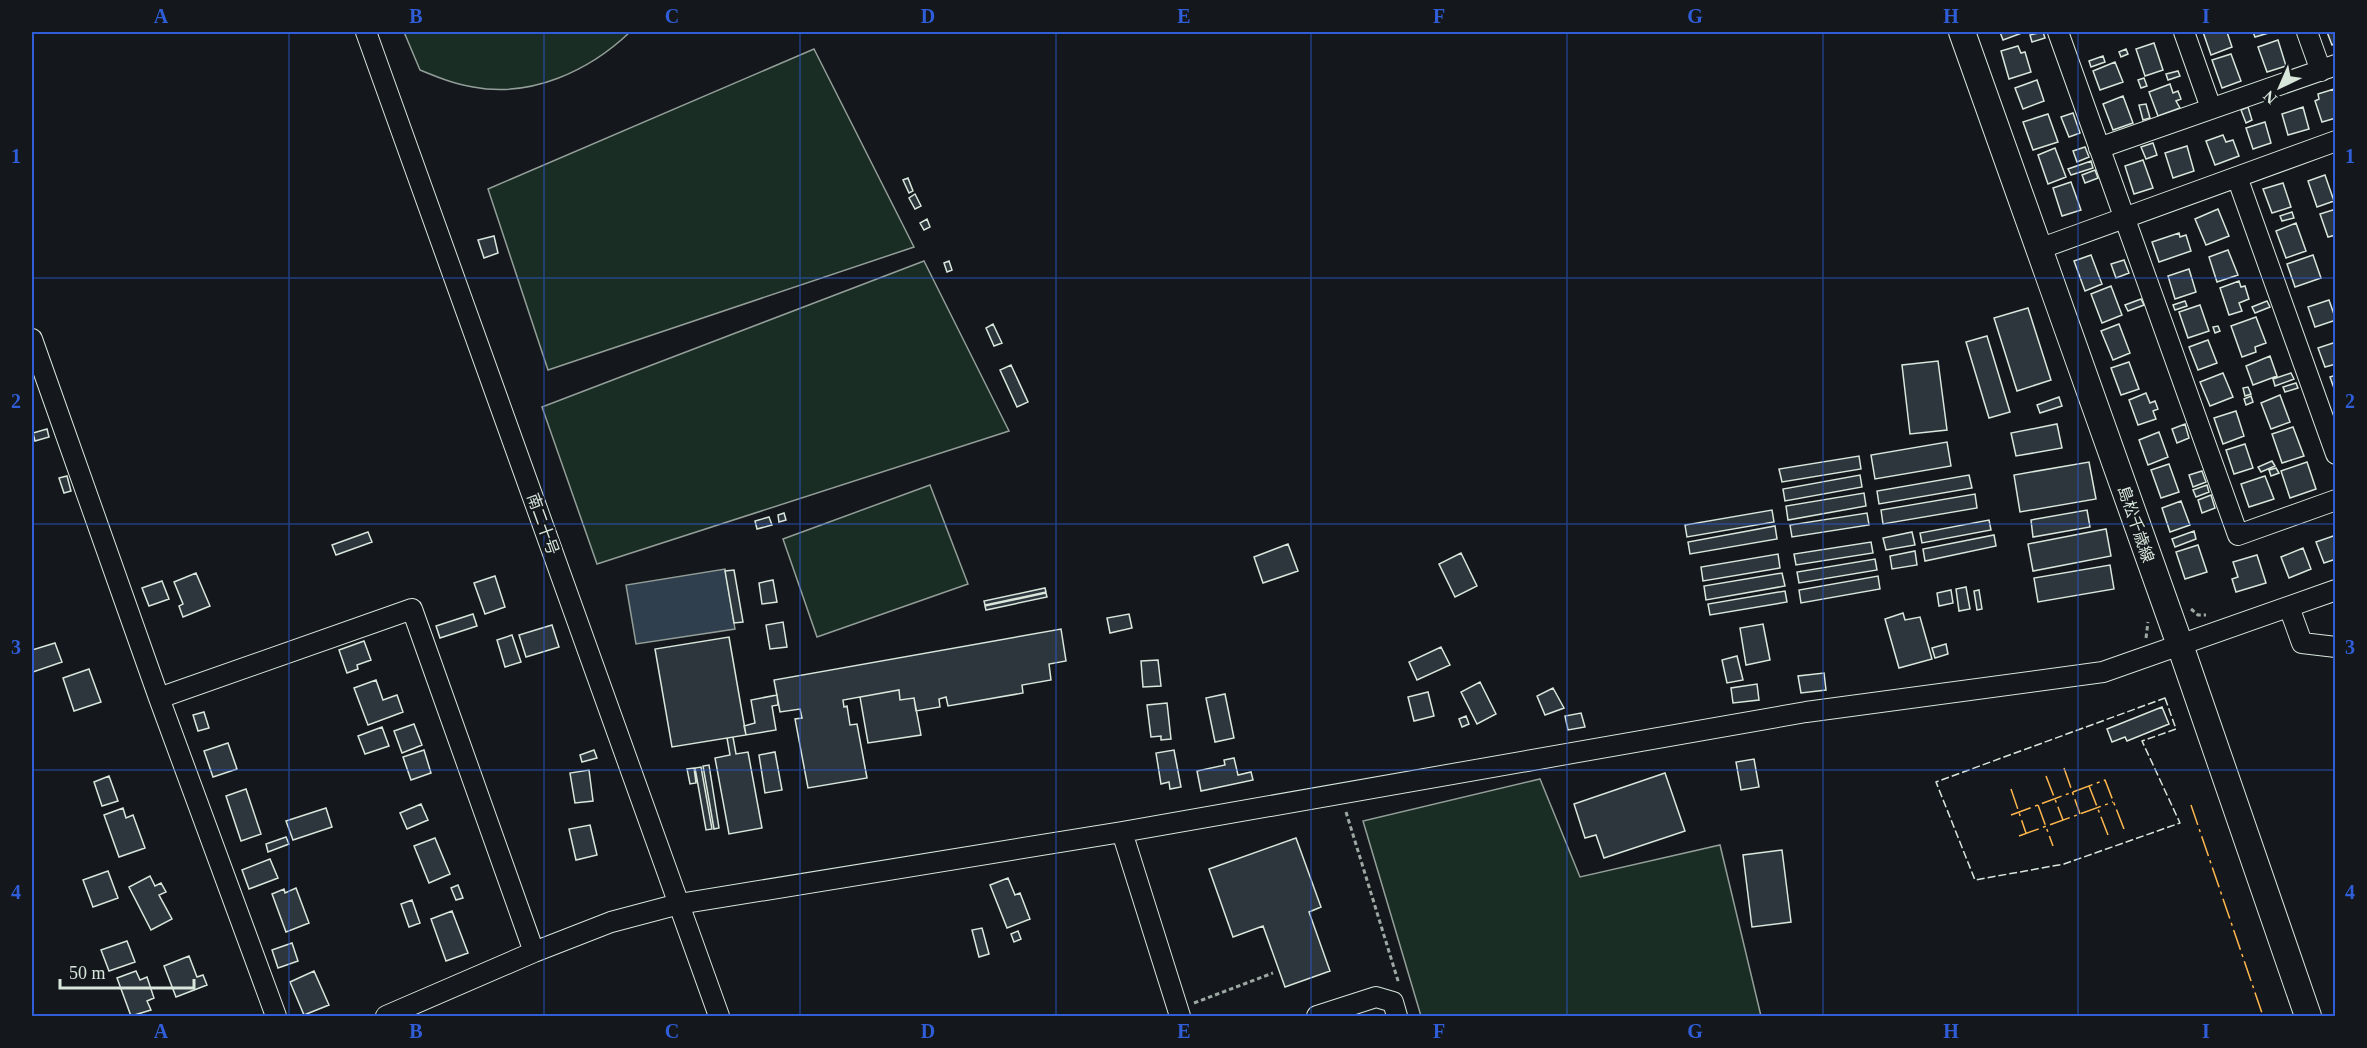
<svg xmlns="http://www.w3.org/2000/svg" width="2367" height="1048" font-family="'Times New Roman','Noto Sans JP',serif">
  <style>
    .green { fill: #1a2d24; stroke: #939e99; stroke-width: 1.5 }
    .water { fill: #2f3f4d; stroke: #939e99; stroke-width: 1.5 }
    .building { fill: #2c363c; stroke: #d8e6dc; stroke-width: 1.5 }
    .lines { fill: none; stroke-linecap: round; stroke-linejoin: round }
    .minor-casing { stroke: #d8e6dc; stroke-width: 22 }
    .major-casing { stroke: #d8e6dc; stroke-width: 28 }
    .path { stroke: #9da8a2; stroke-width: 3; stroke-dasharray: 4.5 3; stroke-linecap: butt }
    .minor { stroke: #14181c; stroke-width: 20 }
    .major { stroke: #14181c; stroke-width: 26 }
    .fence { stroke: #d8e6dc; stroke-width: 1.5; stroke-dasharray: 8 3; stroke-linecap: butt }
    .power { stroke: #ffb74d; stroke-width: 1.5; stroke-dasharray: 21 4.5 3 4.5; stroke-linecap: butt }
    .grid { fill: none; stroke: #305dd8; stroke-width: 1.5; stroke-opacity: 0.55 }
    .labels { text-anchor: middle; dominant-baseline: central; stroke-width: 4.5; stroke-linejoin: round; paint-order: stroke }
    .street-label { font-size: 16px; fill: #d8e6dc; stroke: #14181c }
    .neatline { fill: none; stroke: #305dd8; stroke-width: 2 }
    .grid-label { font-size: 20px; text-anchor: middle; font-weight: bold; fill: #305dd8 }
  </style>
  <rect width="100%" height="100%" fill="#14181c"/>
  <path class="green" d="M404 32H630C589 71 531 98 473 87 454 84 437 77 420 70Z
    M814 49 914 247 548 370 488 189Z
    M924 261 1009 431 597 564 542 407Z
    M930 485 968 584 817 637 783 539Z
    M1540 779 1580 877 1720 845 1761 1016H1421L1363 821Z"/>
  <path class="water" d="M725 569 735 629 636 644 626 585Z"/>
  <path class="building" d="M2000 32H2021L2022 33 2003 40Z
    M2043 32 2045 38 2032 42 2030 35Z
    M2203 32H2227L2232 47 2211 55Z
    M2253 32H2272L2255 37Z
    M2327 32H2336V43L2332 45Z
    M2278 40 2286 66 2267 72 2258 47Z
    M2154 43 2163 70 2145 76 2136 49Z
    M2018 46 2021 53 2025 52 2031 72 2009 79 2001 51Z
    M2126 49 2128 54 2121 57 2119 52Z
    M2231 54 2241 81 2222 88 2212 60Z
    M2103 56 2105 62 2091 67 2089 61Z
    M2115 62 2123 82 2100 90 2093 71Z
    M2178 71 2180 76 2168 80 2166 74Z
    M2144 78 2147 86 2141 88 2138 80Z
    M2037 80 2044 101 2023 109 2015 88Z
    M2170 84 2173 93 2178 91 2181 99 2176 101 2180 108 2158 116 2149 92Z
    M2334 89 2336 118 2322 122 2315 101 2319 99 2318 94Z
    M2123 96 2133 123 2113 130 2103 104Z
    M2146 104 2150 118 2143 120 2139 105Z
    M2248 107 2252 120 2246 123 2241 110Z
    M2303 107 2309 129 2288 135 2282 114Z
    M2073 113 2080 133 2069 137 2061 117Z
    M2048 114 2058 142 2033 150 2023 122Z
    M2265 122 2271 143 2253 149 2246 128Z
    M2223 135 2226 142 2233 140 2239 156 2215 165 2206 141Z
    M2153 143 2157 155 2146 159 2141 147Z
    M2187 146 2194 171 2173 178 2165 153Z
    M2085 147 2089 157 2077 162 2073 151Z
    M2055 148 2066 177 2048 184 2038 155Z
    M2143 160 2153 188 2134 194 2125 166Z
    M2091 161 2093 168 2071 175 2068 169Z
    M2095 170 2098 178 2085 183 2082 175Z
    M2325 175 2334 201 2317 207 2308 181Z
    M908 178 913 191 909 193 903 180Z
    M2071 182 2081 210 2062 216 2053 188Z
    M2283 183 2291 207 2272 213 2263 189Z
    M915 194 921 206 915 209 909 198Z
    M2218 209 2229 236 2206 245 2195 219Z
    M2336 209V235L2328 237 2320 214Z
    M2292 212 2294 218 2282 221 2280 216Z
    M927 219 930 227 924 230 920 223Z
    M2296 223 2306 251 2286 258 2276 231Z
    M2179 233 2180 237 2186 235 2191 251 2159 262 2152 242Z
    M494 236 498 253 484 258 478 240Z
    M2228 250 2238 275 2217 282 2209 257Z
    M2091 255 2102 284 2085 291 2074 261Z
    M2313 255 2321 278 2295 287 2287 264Z
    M2124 260 2129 273 2116 278 2111 264Z
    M949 261 952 270 947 272 944 263Z
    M2189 269 2196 292 2175 299 2168 276Z
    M2239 281 2241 287 2245 286 2249 299 2239 303 2242 311 2229 315 2220 288Z
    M2111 286 2122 315 2102 323 2091 294Z
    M2141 299 2144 305 2128 311 2125 305Z
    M2329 300 2336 320 2315 327 2308 307Z
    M2185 301 2187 306 2175 310 2173 305Z
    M2267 301 2270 307 2255 313 2252 307Z
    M2200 305 2209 331 2188 338 2179 312Z
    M2028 308 2051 380 2017 391 1994 318Z
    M2256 317 2266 343 2255 347 2256 352 2242 357 2231 326Z
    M993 324 1002 343 994 346 986 328Z
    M2119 324 2130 353 2113 360 2101 331Z
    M2218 326 2220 331 2215 333 2213 327Z
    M1987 336 2010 412 1989 418 1966 342Z
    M2208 340 2217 363 2198 370 2189 347Z
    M2336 342V364L2325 367 2318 348Z
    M2270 356 2277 376 2253 385 2246 366Z
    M1938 361 1947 430 1910 434 1902 365Z
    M2129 362 2139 389 2121 395 2111 368Z
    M1011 365 1028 402 1017 407 1000 370Z
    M2223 373 2233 397 2210 406 2200 382Z
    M2291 373 2294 379 2275 386 2273 379Z
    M2336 375V394L2330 377Z
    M2296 383 2298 388 2285 392 2283 387Z
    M2248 387 2251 394 2245 396 2243 388Z
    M2146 393 2150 403 2155 401 2158 409 2153 411 2156 419 2138 425 2129 400Z
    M2280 395 2290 422 2271 429 2261 403Z
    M2251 396 2253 402 2246 405 2244 399Z
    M2059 397 2062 406 2040 413 2037 405Z
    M2236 411 2244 436 2223 444 2214 418Z
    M2057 424 2062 448 2016 456 2011 433Z
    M2185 424 2189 438 2177 443 2172 429Z
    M2293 427 2304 456 2282 463 2272 434Z
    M47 429 49 437 35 441 33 433Z
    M2159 432 2168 457 2148 465 2139 440Z
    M1947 442 1951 466 1875 479 1871 455Z
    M2245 444 2253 468 2234 474 2226 450Z
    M1859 456 1861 469 1782 482 1779 469Z
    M2272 461 2275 466 2261 472 2258 467Z
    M2089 462 2096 499 2020 512 2014 475Z
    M2307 462 2316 489 2290 498 2281 471Z
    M2169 464 2179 492 2161 498 2151 470Z
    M2276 468 2279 473 2271 476 2269 470Z
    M2202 471 2206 482 2193 487 2189 475Z
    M1860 475 1862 487 1785 501 1783 489Z
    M1969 475 1972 488 1879 504 1877 491Z
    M67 476 71 491 64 493 59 478Z
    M2265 476 2274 499 2249 507 2241 484Z
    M2207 485 2209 492 2196 497 2193 490Z
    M1864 493 1866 506 1788 520 1786 506Z
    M1975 494 1977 508 1883 524 1881 510Z
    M2211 495 2215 508 2202 513 2198 500Z
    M2181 501 2190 525 2170 532 2162 508Z
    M1772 510 1774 522 1687 537 1685 525Z
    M2087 510 2090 527 2033 537 2031 520Z
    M784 513 786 520 779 522 778 515Z
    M1867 513 1869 525 1792 537 1790 525Z
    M769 517 772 525 757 529 755 521Z
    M1989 520 1991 530 1922 543 1920 533Z
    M1775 526 1777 539 1690 554 1688 542Z
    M2106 529 2111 556 2033 571 2028 544Z
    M2194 531 2196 539 2175 547 2172 539Z
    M368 532 372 542 336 555 332 545Z
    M1912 532 1915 545 1886 550 1883 538Z
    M1994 535 1996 546 1925 561 1923 549Z
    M2336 535V559L2324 563 2316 542Z
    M1871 542 1873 553 1796 565 1794 554Z
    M1288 544 1298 571 1263 583 1254 557Z
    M2198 545 2207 572 2185 579 2176 552Z
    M2303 548 2311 569 2289 578 2281 557Z
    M1915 551 1917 565 1892 569 1890 556Z
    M1461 553 1477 586 1455 597 1439 564Z
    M1778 554 1780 568 1703 581 1701 567Z
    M2257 555 2266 583 2236 592 2232 579 2238 577 2233 562Z
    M1875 559 1877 570 1799 583 1797 572Z
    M2110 565 2114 589 2038 602 2034 578Z
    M734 570 743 622 734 623 725 571Z
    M196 573 210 606 183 617 179 606 183 604 174 582Z
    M1782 573 1785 586 1706 600 1704 586Z
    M495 576 505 607 485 614 474 583Z
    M1878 576 1880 589 1801 603 1799 590Z
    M773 580 777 602 762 604 759 583Z
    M162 581 169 599 149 606 142 588Z
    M1966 587 1970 609 1959 611 1956 589Z
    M1045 588 1046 592 985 605 984 601Z
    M1951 590 1953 603 1939 606 1937 593Z
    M1979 590 1982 609 1977 610 1974 591Z
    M1785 591 1787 602 1710 615 1708 604Z
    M1046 593 1047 597 986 610 985 606Z
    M1903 613 1905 620 1920 617 1932 659 1899 668 1885 619Z
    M473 614 477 626 440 638 436 626Z
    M1129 614 1132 628 1110 633 1107 618Z
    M783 622 787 647 770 649 766 625Z
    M1763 624 1770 660 1746 665 1740 628Z
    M552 625 559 647 526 657 519 635Z
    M1061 629 1066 661 1049 664 1051 680 1022 685 1023 693 948 706 946 697 939 699 940 707 916 711 914 698 900 700 899 690 843 700 844 707 847 706 850 725 857 724 867 778 808 788 795 719 802 718 800 709 780 712 774 680Z
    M512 635 521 662 505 667 497 640Z
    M729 637 746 735 672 747 655 649Z
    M364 641 371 660 357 665 358 669 347 673 339 650Z
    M55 643 62 662 33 672 32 650Z
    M1946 644 1948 654 1935 658 1932 648Z
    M1441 647 1450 665 1417 680 1409 662Z
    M1737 656 1743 680 1727 683 1722 660Z
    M1158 660 1161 686 1143 687 1141 661Z
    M89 669 101 702 74 711 63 678Z
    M1824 673 1826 690 1801 693 1798 676Z
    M376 680 383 700 397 695 403 712 368 725 354 688Z
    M1480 682 1496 714 1477 724 1461 692Z
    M1757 684 1759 700 1733 703 1731 688Z
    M1553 688 1564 708 1545 715 1537 696Z
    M899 690 900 700 914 698 921 735 868 743 860 697Z
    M1428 692 1434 716 1414 721 1408 697Z
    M1225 694 1234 738 1215 742 1206 698Z
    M777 695 778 705 772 706 776 730 746 735 744 726 755 723 751 700Z
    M1167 703 1171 739 1161 740V736L1151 737 1147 705Z
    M2162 707 2169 724 2127 741 2125 737 2112 742 2107 729Z
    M204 712 209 728 198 731 193 715Z
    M1581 713 1585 727 1568 730 1565 716Z
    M1466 716 1469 724 1462 727 1459 719Z
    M414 724 422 745 402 753 394 731Z
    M382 727 389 746 365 754 358 736Z
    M733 737 736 754 748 752 762 828 729 834 715 758 730 755 727 738Z
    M228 743 237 769 213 777 204 751Z
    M424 750 431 773 411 780 403 757Z
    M594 750 597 758 582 762 580 755Z
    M1174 750 1181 787 1170 789 1169 782 1161 784 1156 753Z
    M775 752 782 790 765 793 759 755Z
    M1234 758 1238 775 1251 772 1253 780 1201 791 1197 771 1225 765 1224 760Z
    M1754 759 1759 787 1741 790 1736 762Z
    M709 765 719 828 714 829 703 766Z
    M701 767 712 829 706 830 695 768Z
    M694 768 696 783 690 784 687 769Z
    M589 770 593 801 575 803 570 773Z
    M1665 773 1685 831 1604 858 1596 835 1585 838 1574 804Z
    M109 776 118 801 102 806 94 782Z
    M246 789 261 834 241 841 226 796Z
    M421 804 428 820 407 829 400 813Z
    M123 808 126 818 133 815 145 848 119 857 104 815Z
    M326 808 332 827 293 840 286 821Z
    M590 825 597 855 576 860 569 829Z
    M286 837 289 844 268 852 266 844Z
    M435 838 450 874 429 883 414 846Z
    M1296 838 1321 907 1309 912 1330 971 1285 987 1263 926 1233 937 1209 869Z
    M1782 850 1791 922 1752 927 1743 855Z
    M270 859 278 878 249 889 242 870Z
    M108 871 118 898 93 907 83 880Z
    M150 876 155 886 161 883 166 892 159 895 172 919 151 930 129 887Z
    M1008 878 1015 895 1020 893 1030 919 1007 928 990 885Z
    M458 885 463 898 456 900 451 888Z
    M296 888 309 923 286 932 272 894 284 889 285 893Z
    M412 900 420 923 409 927 401 904Z
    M452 911 468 953 446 961 431 919Z
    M982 928 989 954 979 957 972 930Z
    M1018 931 1021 939 1014 942 1011 934Z
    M127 941 135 962 109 971 101 950Z
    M292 943 298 961 278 968 272 950Z
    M189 956 197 977 203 975 207 985 176 997 164 966Z
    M136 971 140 980 147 977 154 998 147 1001 151 1010 131 1016 117 978Z
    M314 971 329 1005 304 1015 290 982Z"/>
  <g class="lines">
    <g class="minor-casing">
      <path id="minor" d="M366 32 719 1016
        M2058 32 2238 535 2336 500
        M2184 32 2211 108
        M2307 32 2321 71
        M2099 148 2336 65
        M2237 177 2336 454
        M2039 249 2336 141
        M32 339 159 698 276 1016
        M2289 607 2302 643 2336 647
        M159 698 412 609 534 952
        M1122 832 1180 1016
        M386 1016 534 952 611 922 679 904 1122 832 1806 712 2103 672 2336 590
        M1317 1016 1376 997 1393 1002 1397 1016"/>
    </g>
    <g class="major-casing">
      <path id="major" d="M1962 32 2180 645 2308 1016"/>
    </g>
    <path class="path" d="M2191 609 2198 615H2206
      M2146 638 2148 622
      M1346 812 1399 984
      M1194 1003 1273 973"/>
    <use href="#minor" class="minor"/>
    <use href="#major" class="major"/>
    <path class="fence" d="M2165 698 2176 729 2142 741 2180 823 2064 864 1975 880 1936 782Z"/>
    <path class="power" d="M2064 768 2080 814
      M2046 776 2063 820
      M2089 786 2108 835
      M2011 789 2026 833
      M2038 805 2053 846
      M2191 805 2263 1016
      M2011 815 2105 780 2124 829
      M2019 836 2113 802"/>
  </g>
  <path class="grid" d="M289 32V1016M544 32V1016M800 32V1016M1056 32V1016M1311 32V1016M1567 32V1016M1823 32V1016M2078 32V1016M32 278H2336M32 524H2336M32 770H2336"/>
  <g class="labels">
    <g class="street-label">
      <text transform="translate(543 524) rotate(70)">南二十号</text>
      <text transform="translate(2136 524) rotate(71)">島松千歳線</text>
    </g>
  </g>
  <rect width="2367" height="1048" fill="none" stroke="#14181c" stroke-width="66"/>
  <g transform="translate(2280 87) rotate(224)" stroke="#14181c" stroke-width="4.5" paint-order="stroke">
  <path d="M0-4.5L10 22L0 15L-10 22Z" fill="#d8e6dc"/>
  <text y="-9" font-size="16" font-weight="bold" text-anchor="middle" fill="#d8e6dc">N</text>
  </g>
  <path d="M60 979v9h134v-9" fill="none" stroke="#d8e6dc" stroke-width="3"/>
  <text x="69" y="979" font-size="18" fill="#d8e6dc" stroke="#14181c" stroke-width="4.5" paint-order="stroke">50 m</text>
  <rect x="33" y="33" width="2301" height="982" class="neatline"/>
  <g class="grid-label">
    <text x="161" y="23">A</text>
    <text x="416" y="23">B</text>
    <text x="672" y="23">C</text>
    <text x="928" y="23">D</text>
    <text x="1184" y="23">E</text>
    <text x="1439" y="23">F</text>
    <text x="1695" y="23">G</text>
    <text x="1951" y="23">H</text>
    <text x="2206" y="23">I</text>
    <text x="16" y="163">1</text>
    <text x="2350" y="163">1</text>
    <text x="16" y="408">2</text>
    <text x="2350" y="408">2</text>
    <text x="16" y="654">3</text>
    <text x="2350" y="654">3</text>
    <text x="16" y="899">4</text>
    <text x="2350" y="899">4</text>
    <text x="161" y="1038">A</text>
    <text x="416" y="1038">B</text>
    <text x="672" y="1038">C</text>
    <text x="928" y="1038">D</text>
    <text x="1184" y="1038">E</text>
    <text x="1439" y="1038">F</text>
    <text x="1695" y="1038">G</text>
    <text x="1951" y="1038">H</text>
    <text x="2206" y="1038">I</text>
  </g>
</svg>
